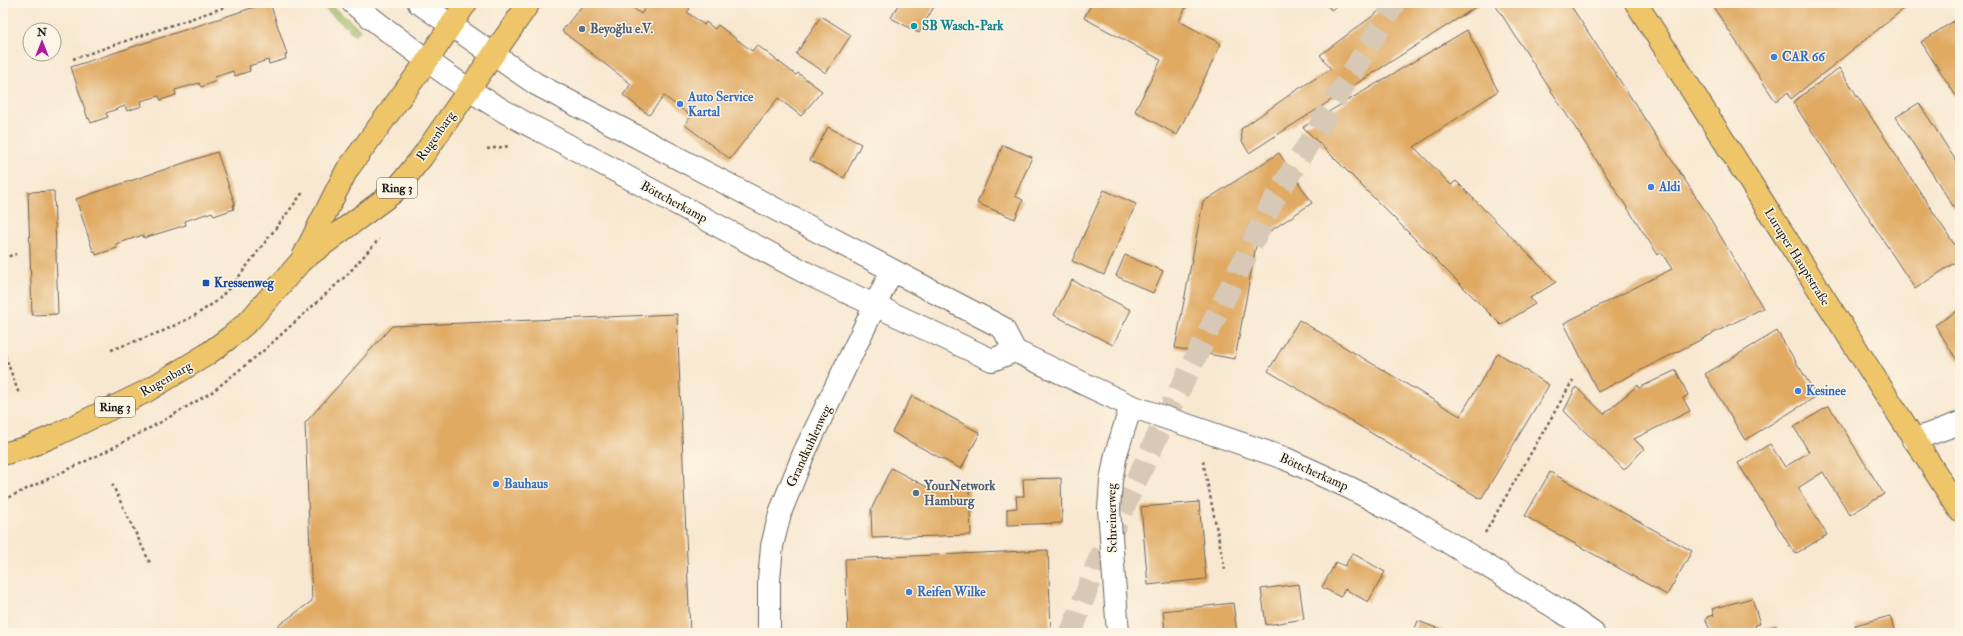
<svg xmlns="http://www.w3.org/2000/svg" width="1963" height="636" font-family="'IM FELL Double Pica',serif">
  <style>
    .green { fill: #a4c168; stroke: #606e42 }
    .building { fill: #e0aa64 }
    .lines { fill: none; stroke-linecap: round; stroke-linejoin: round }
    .minor-tunnel { stroke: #d7c9b6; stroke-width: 22; stroke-dasharray: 22 11; stroke-linecap: butt }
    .minor-casing { stroke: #69635b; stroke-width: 24 }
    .major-casing { stroke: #69635b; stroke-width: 24 }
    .path { stroke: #69635b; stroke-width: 2.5; stroke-dasharray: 3 3; stroke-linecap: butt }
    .minor { stroke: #fff; stroke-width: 22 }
    .major { stroke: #eec569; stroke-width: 22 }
    .culture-dot { fill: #0f9aa8; stroke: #fcf5e5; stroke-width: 1.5 }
    .service-dot { fill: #5c6f8a; stroke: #fcf5e5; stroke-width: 1.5 }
    .shop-dot { fill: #3f7fe0; stroke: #fcf5e5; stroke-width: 1.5 }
    .transit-dot { fill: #1a4fb4; stroke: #fcf5e5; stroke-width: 1.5 }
    .labels { text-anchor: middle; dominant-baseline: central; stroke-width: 3; stroke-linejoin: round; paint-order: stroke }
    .shield { fill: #fcf5e5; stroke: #5f5d58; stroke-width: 1 }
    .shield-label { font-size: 12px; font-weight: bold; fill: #1c1c1c }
    .culture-label { font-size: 13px; font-weight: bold; fill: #0d838f; stroke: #fcf5e5; text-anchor: start }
    .service-label { font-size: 13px; font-weight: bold; fill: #4e5e75; stroke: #fcf5e5; text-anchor: start }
    .shop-label { font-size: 13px; font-weight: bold; fill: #366cbe; stroke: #fcf5e5; text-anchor: start }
    .street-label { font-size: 13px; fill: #1c1c1c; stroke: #fcf5e5 }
    .transit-label { font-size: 13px; font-weight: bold; fill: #164399; stroke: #fcf5e5; text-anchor: start }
  </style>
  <rect width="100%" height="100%" fill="#fcf5e5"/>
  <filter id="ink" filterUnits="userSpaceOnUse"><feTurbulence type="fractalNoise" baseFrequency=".025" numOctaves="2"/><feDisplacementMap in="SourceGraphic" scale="8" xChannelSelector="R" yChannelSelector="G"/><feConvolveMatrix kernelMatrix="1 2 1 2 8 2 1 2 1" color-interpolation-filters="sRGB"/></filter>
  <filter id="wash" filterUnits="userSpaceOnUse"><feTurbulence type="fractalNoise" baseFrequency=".012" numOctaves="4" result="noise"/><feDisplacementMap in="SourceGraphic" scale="16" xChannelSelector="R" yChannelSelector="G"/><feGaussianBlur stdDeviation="0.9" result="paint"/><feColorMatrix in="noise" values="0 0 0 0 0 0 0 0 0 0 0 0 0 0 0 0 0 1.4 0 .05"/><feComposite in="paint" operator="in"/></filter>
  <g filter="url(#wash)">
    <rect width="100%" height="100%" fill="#f8e8d1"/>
    <path class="green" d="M319 3H329L360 30 355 35Z"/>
    <g id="blocks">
      <path class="building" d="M267 3H270L287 54 285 55 286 59 269 64 268 60 249 66 250 71 235 76 233 71 215 77 216 81 201 87 199 83 175 90 176 95 161 100 159 96 141 101 142 106 127 111 125 106 106 113 108 117 91 123 89 118 88 119 71 67Z
        M584 3H631L629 5 641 14 649 3H682L690 9 687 12 704 25 706 22 715 29 718 25 752 51 757 45 796 75 798 73 822 91 801 116 778 98 730 159 685 125 691 116 664 96 649 115 623 95 631 84 562 31Z
        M899 3H936L919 33 891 18Z
        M1092 3H1188L1179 21 1221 44 1177 135 1135 111 1161 60 1084 18Z
        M1326 3H1342L1331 10Z
        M1390 3H1482L1249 153 1242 141 1241 129 1295 91 1331 69 1320 55Z
        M1494 3H1569L1711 220 1763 308 1598 392 1564 323 1672 269 1661 252 1658 255Z
        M1714 3H1911L1791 99 1788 92 1776 102 1712 5Z
        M821 16 851 35 826 73 796 54Z
        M1960 17V102L1921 42Z
        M1467 30 1498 91 1414 147 1451 185 1456 181 1556 282 1530 298 1535 304 1501 325 1303 127Z
        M1839 68 1960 253V259L1915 289 1793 102Z
        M1919 103 1960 167V217L1896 117Z
        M828 127 861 144 844 178 810 160Z
        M1003 145 1032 157 1015 196 1023 200 1015 219 977 203Z
        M217 152 235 204 233 205 234 209 214 216 212 212 185 221 186 225 144 238 143 235 116 244 117 248 96 255 95 251H93L76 199Z
        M1279 153 1312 203 1257 240 1235 359 1175 348 1203 202Z
        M3 158 6 166 3 167Z
        M1104 190 1136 204 1104 275 1072 261Z
        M54 191 58 314 32 315 28 192Z
        M1125 255 1163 271 1153 293 1116 276Z
        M1072 280 1131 310 1113 345 1054 315Z
        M1960 309V365L1935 325Z
        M677 314 690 633H268L312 601 305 423 392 326Z
        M1299 320 1460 416 1498 353 1549 385 1481 499 1268 371Z
        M1777 331 1817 396 1745 440 1705 374Z
        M1676 370 1688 395 1683 398 1690 411 1634 439 1644 449 1624 470 1564 411 1576 387 1604 414 1638 385 1639 388Z
        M912 396 980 433 961 469 892 432Z
        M1829 406 1884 494 1850 515 1823 472 1798 488 1827 535 1795 554 1738 463 1770 444 1785 467 1809 452 1794 427Z
        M891 468 927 487H969L971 535 872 538 871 510Z
        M1550 472 1692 551 1667 595 1525 516Z
        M1061 478 1062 523 1007 525V509L1017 508 1016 496H1024L1023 479Z
        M1199 502 1206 579 1148 585 1141 507Z
        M1048 550 1051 633H848L845 559Z
        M1352 553 1385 572 1368 602 1345 589 1340 597 1322 587 1336 562 1345 566Z
        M1299 584 1304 619 1266 625 1261 589Z
        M1752 598 1760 624 1755 625 1757 631 1776 626 1778 633H1705L1710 631 1706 620 1707 617 1714 615 1712 609Z
        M1233 603 1237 633H1165L1163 611Z
        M1890 616 1895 633H1852L1856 631 1855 625Z
        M1418 621 1450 633H1413Z"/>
    </g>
  </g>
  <g filter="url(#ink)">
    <use href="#blocks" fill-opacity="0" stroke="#69635b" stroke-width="1"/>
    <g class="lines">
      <path class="minor-tunnel" d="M1071 633 1096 566 1175 399 1272 203 1395 3"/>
      <g class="minor-casing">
        <path id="minor" d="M353 3C371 19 390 32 408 46 452 80 497 110 547 134L810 275 992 360 1015 351
          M419 3 536 84 1003 328 1015 351 1131 406 1284 458 1350 488 1415 522 1561 611 1593 633
          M1913 440 1960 423
          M769 633V580L772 546 780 513 804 453 892 270
          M1118 633 1109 509 1111 481 1116 454 1131 406"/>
      </g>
      <g class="major-casing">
        <path id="major" d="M1636 3 1960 511
          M303 257 347 170 427 61 466 3
          M3 454 28 447 58 434 145 392 206 355 229 338 250 320 301 261 394 192 422 157 529 3"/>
      </g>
      <path class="path" d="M73 59 237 3
        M487 149 510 146
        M3 258 16 254
        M3 350 19 394
        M111 350 163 331 194 316 217 301 234 283 304 191
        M1203 461 1225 570
        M112 484 151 565
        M3 500 101 454 161 422 212 392 263 351 347 275 379 239
        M1485 533 1573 380
        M1950 633 1960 628"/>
      <use href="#minor" class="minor"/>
      <use href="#major" class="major"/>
    </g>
  </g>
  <circle class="culture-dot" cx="914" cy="26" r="4"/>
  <g class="service-dot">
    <circle cx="582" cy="29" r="4"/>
    <circle cx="916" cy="493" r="4"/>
  </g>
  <g class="shop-dot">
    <circle cx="1774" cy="57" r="4"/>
    <circle cx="680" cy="104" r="4"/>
    <circle cx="1651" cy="187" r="4"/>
    <circle cx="1798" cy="391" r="4"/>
    <circle cx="496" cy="484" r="4"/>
    <circle cx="909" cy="592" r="4"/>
  </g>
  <rect class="transit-dot" x="202" y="279" width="8" height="8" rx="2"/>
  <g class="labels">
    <g class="shield">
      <rect x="377" y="178" width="40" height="20" rx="3"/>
      <rect x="95" y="397" width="40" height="20" rx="3"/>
    </g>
    <g class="shield-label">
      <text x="397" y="188">Ring 3</text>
      <text x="115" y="407">Ring 3</text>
    </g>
    <g class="culture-label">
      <text x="922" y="26">SB Wasch-Park</text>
    </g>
    <g class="service-label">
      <text x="590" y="29">Beyoğlu e.V.</text>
      <text x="924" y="486">YourNetwork<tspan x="924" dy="15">Hamburg</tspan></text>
    </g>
    <g class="shop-label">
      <text x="1782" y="57">CAR 66</text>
      <text x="688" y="97">Auto Service<tspan x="688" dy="15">Kartal</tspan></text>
      <text x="1659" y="187">Aldi</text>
      <text x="1806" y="391">Kesinee</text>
      <text x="504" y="484">Bauhaus</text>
      <text x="917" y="592">Reifen Wilke</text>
    </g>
    <g class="street-label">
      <text transform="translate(436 136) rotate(-55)">Rugenbarg</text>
      <text transform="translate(674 202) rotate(28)">Böttcherkamp</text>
      <text transform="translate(1797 257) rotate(58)">Luruper Hauptstraße</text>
      <text transform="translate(166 379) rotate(-30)">Rugenbarg</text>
      <text transform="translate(809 446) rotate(-65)">Grandkuhlenweg</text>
      <text transform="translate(1314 472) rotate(24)">Böttcherkamp</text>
      <text transform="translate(1112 518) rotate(-91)">Schreinerweg</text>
    </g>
    <g class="transit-label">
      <text x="214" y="283">Kressenweg</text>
    </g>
  </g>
  <rect width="1963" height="636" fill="none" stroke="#fcf5e5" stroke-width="16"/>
  <g transform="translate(42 42)"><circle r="19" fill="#fcf5e5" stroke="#a29e95"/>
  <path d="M0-3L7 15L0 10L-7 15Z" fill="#b5179e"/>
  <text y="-6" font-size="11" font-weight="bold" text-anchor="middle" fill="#1c1c1c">N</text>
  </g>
</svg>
